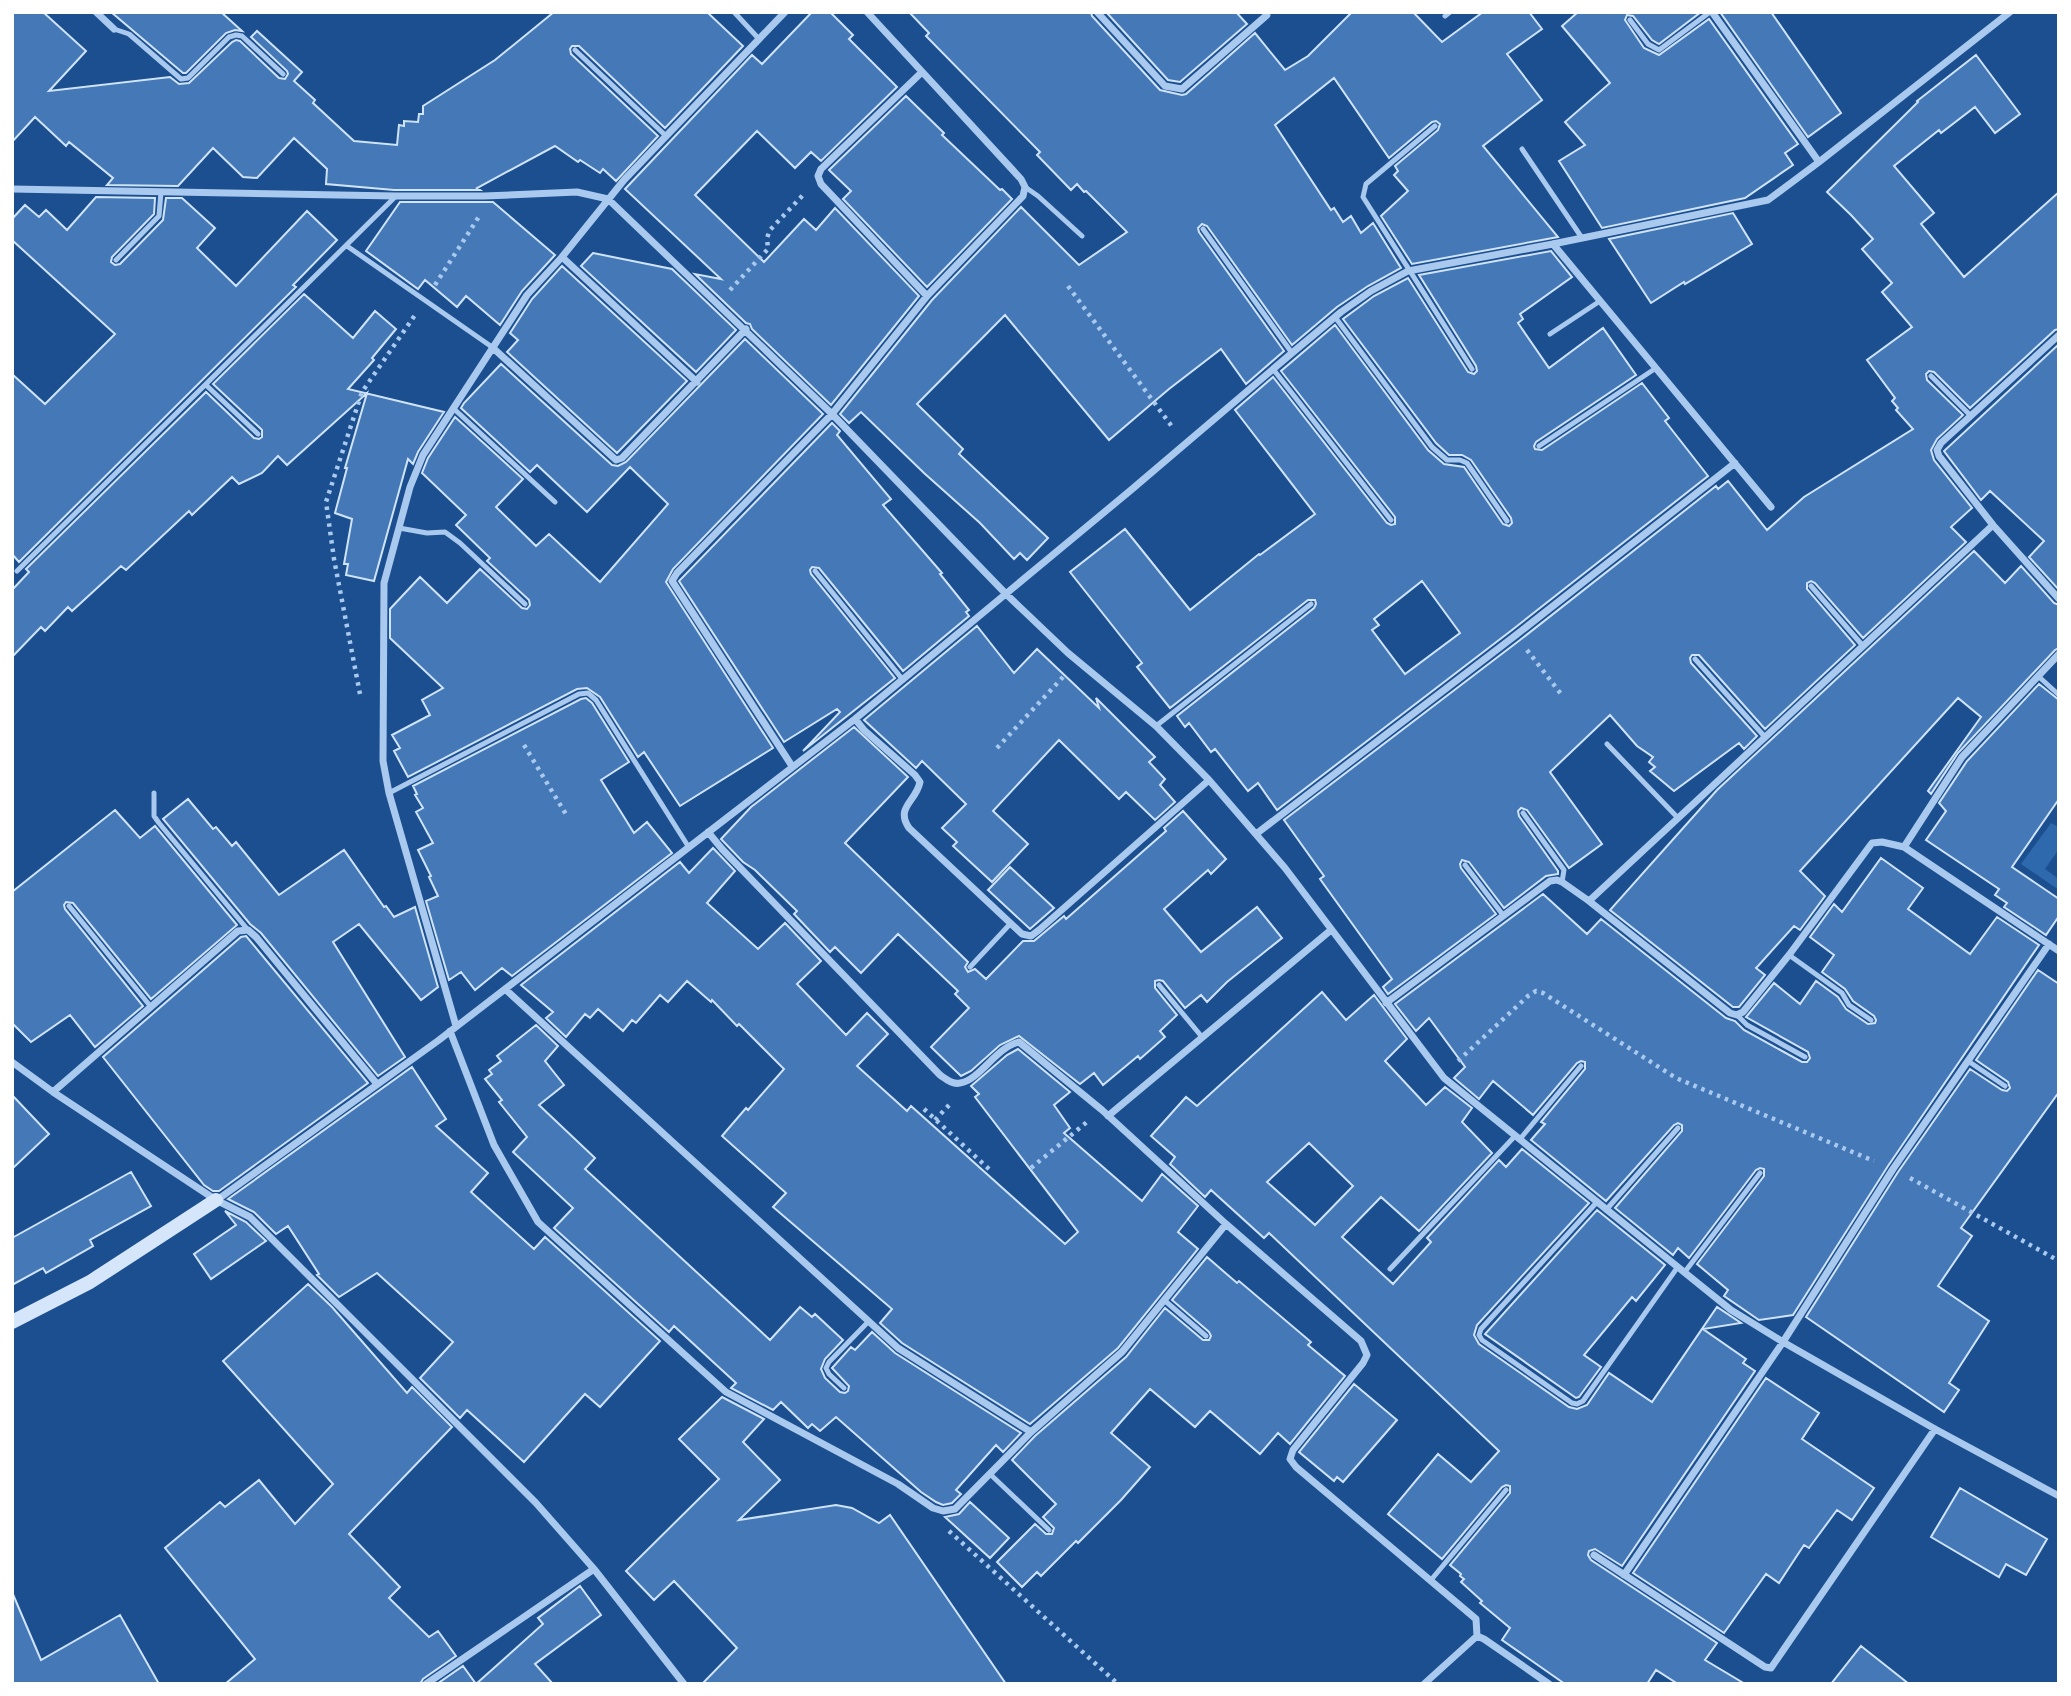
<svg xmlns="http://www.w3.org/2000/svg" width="2071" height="1696" font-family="Roboto,sans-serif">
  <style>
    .green { fill: #2e69ad }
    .building { fill: #4478b7; stroke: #cfe3fa; stroke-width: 2; fill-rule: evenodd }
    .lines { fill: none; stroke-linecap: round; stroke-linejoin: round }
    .path { stroke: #a9c9ee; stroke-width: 4.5; stroke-dasharray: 3.5 5; stroke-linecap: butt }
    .lane { stroke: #a9c9ee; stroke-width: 5 }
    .street { stroke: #a9c9ee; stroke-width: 7 }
    .secondary { stroke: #d6e6fa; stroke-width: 14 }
  </style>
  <rect width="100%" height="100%" fill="#1b4f8f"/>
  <path class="green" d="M2051 823 2059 827V849L2045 869 2059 879V890L2021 864Z"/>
  <path class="building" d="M12 12H43L86 51 49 91 170 77 179 84 189 83 232 42 236 40 240 41 279 78 285 79 288 74 287 71 251 37 257 31 302 72 294 81 315 100 313 103 354 141 397 145 399 125 404 126V121L418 122 419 114H423V106L495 60 554 12H707L743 46 665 128 579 46H572L570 49 571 54 658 136 616 181 603 169 600 173 580 160 578 162 555 146 477 188 480 190H394L326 184 327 169 294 138 257 178 243 177 213 148 178 186 107 185 113 178 69 142 66 146 35 117 12 142Z
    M111 12H221L242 31 235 30 226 33 186 73H183Z
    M812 12H830L853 35 849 39 897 87 821 161 811 152 795 168 757 131 695 195 764 262 804 219 816 230 835 208 919 296 831 405 752 329 750 324 746 323 695 274 721 279 625 189 752 55 762 64Z
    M909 12H1091L1092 16 1160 90 1182 95 1186 94 1255 33 1285 70 1308 56 1352 12H1413L1442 42 1483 12H1529L1542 29 1507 54 1542 100 1483 146 1558 237 1412 264 1381 216 1408 191 1394 175 1398 171 1395 166 1438 130 1440 124 1436 121 1432 122 1389 158 1334 78 1275 125 1331 210 1334 208 1343 222 1351 216 1361 233 1373 223 1401 268 1368 286 1337 307 1292 345 1207 226 1202 224 1198 228 1199 232 1284 351 1246 384 1221 349 1169 389 1109 440 1005 315 917 404 963 449 959 454 1048 538 1027 560 1020 553 1014 559 980 523 924 473 861 412 849 423 840 414 932 300 1021 207 1079 265 1127 232 1086 191 1084 192 1077 184 1071 190 1037 155 1040 152 926 36 929 33Z
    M1106 12H1236L1247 24 1180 82 1168 80Z
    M1578 12H1701L1659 44 1652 40 1633 16 1627 15 1625 20 1644 48 1659 55 1709 19 1798 144 1785 153 1793 165 1745 198 1602 228 1559 161 1585 145 1565 122 1610 83 1562 26Z
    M1720 12H1771L1841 113 1808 137Z
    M1976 55 2020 114 1995 133 1975 107 1941 133 1939 130 1894 166 1934 213 1921 224 1964 277 2059 192V329L2055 330 1970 408 1934 372 1929 371 1926 374 1927 380 1963 415 1937 439 1931 450 1934 460 1972 508 1951 527 1966 542 1863 638 1815 583 1811 581 1807 583V589L1855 645 1765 729 1699 655H1692L1690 658 1691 663 1757 736 1744 749 1739 743 1674 791 1650 771 1655 767 1649 762 1653 757 1637 746 1610 715 1550 772 1602 844 1569 868 1527 810 1521 808 1518 811 1519 816 1558 871V874L1546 876 1504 908 1469 862 1462 860 1460 864 1461 868 1496 914 1388 994 1383 987 1392 979 1320 879 1324 876 1284 820 1520 640 1716 486 1718 489 1728 481 1767 530 1804 497 1913 429 1896 410 1898 408 1892 401 1895 398 1867 360 1912 327 1882 292 1892 283 1862 249 1873 239 1851 215 1827 192 1918 102 1917 101Z
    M906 96 944 133 942 135 1000 190 1002 189 1012 199 927 287 843 199 851 191 829 170Z
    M96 197 155 198 154 214 112 257 111 262 115 265 120 264 163 220 166 198H182L215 228 197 248 236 286 307 211 337 240 293 285 296 287 19 562 12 554V374L45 404 115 334 12 240V219L25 205 39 217 46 210 67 230Z
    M400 202H493L555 255 522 291 500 325 466 296 457 307 425 280 418 289 366 251Z
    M1733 213 1752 244 1685 284 1684 282 1651 303 1609 239Z
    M1551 251 1572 277 1520 314 1523 319 1518 323 1549 368 1603 328 1636 375 1536 442 1534 446 1535 449 1542 450 1642 383 1669 418 1665 421 1708 476 1512 630 1277 810 1258 783 1248 791 1215 749 1211 752 1189 723 1185 727 1177 716 1314 608 1316 604 1315 600H1308L1170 708 1137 667 1142 663 1070 572 1125 529 1190 610 1259 554 1260 555 1315 514 1235 410 1273 377 1387 523 1391 525 1395 524V517L1281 371 1335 325 1428 450 1444 464 1464 467 1503 524 1509 526 1512 523 1511 518 1471 460 1462 455H1449L1436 443 1343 319 1374 296 1408 278 1468 372 1474 374 1477 371 1476 366 1419 275ZM1422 581 1460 633 1405 674 1372 630 1379 625 1374 619Z
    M593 253 672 269 736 330 696 372 581 266Z
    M562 266 687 381 617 453 507 352 518 340 510 333 532 299Z
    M304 294 353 338 375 311 396 329 372 358 374 360 348 389 444 412 418 452 413 464 408 459 374 581 346 575 348 564H344L352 519 335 513 347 468H345L367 393 287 465 278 456 262 473 239 484 232 477 192 515 189 511 126 570 121 566 72 611 68 607 45 631 41 627 12 657V590L29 572 26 569 206 392 254 438 259 439 262 437V430L213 384Z
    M745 339 823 414 673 569 666 582 773 748 680 806 644 752 638 757 600 697 587 688 577 689 408 777 394 751 400 748 392 735 430 715 422 700 443 688 390 638V609L420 577 447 603 480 569 522 608 527 609 530 605 529 600 487 561 490 558 456 525 466 515 422 473 428 458 455 417 523 479 496 507 536 546 549 534 600 582 668 504 630 467 587 512 537 465 530 472 461 408 464 403 501 364 612 465 618 466 626 462Z
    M2059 344V590L2029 557 2044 541 1990 491 1981 500 1944 451Z
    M832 423 840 431 837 435 891 499 883 505 942 573 940 574 969 610 966 612 969 616 903 671 819 568 812 567 810 570 811 574 895 678 803 751 840 712 837 709 784 742 679 581Z
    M1974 551 2005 583 2021 566 2054 603 2059 605V648L2055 650 1958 753 1931 794 1928 791 1981 717 1958 698 1800 871 1825 896 1800 930 1794 926 1758 966 1756 968 1765 975 1739 1007H1733L1610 910 1717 790Z
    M977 626 1014 673 1037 649 1099 708 1096 698 1155 757 1149 762 1165 779 1160 785 1175 802 1155 820 1126 792 1119 799 1059 740 993 811 1028 844 992 882 953 846 957 842 942 828 966 804 922 761 916 768 864 720Z
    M2039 684 2059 700V799L2012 867 2059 899V916L2046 935 2004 907 2007 903 1995 895 1999 889 1926 840 1946 811 1939 803 1967 761Z
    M586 698 592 703 629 762 601 780 634 833 647 822 672 853 512 976 502 968 475 990 461 972 449 980 426 901 438 896 429 877 431 876 418 850 433 843 416 812 423 808 415 795 417 794 413 786 581 699Z
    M854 727 908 777 845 843 968 962 965 967 968 972 975 969 986 979 1023 941H1034L1064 916 1066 919 1166 831 1164 828 1183 811 1226 859 1211 874 1208 870 1164 909 1201 952 1257 907 1282 938 1227 982 1207 1002 1201 995 1185 1008 1163 981 1159 980 1155 981V988L1177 1015 1160 1031 1165 1037 1140 1059 1138 1056 1103 1085 1094 1073 1080 1084 1019 1036 1000 1045 971 1071 961 1076 931 1047 969 1008 955 994 958 991 898 934 861 973 835 947 830 952 794 914 797 911 755 870 743 862 721 839 751 807Z
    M188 799 213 829 216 827 232 846 236 842 279 895 344 850 384 907 386 906 394 917 415 907 438 987 421 1000 359 924 333 942 405 1057 378 1076 261 933 250 924 163 819Z
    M115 810 140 838 155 826 237 925 151 999 73 903 66 902 64 905 65 909 143 1006 95 1047 70 1015 31 1042 12 1023V892Z
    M713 848 735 871 707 903 758 949 785 923 821 961 797 984 846 1035 867 1013 888 1034 857 1066 907 1111 911 1106 1065 1244 1078 1232 975 1097 979 1094 971 1086 1007 1055 1018 1049 1070 1092 1054 1105 1070 1128 1064 1133 1142 1201 1162 1174 1198 1206 1178 1232 1198 1249 1118 1348 1030 1424 902 1343 880 1323 892 1309 773 1207 786 1193 722 1136 746 1108 748 1110 784 1069 739 1024 737 1026 712 1000 711 1002 687 981 668 1002 660 995 636 1023 632 1020 623 1031 598 1009 590 1018 585 1014 566 1037 546 1018 553 1012 521 985 680 862 689 873Z
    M1881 858 1923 888 1908 909 1970 954 1997 917 2039 945 1888 1166 1793 1315 1759 1320 1724 1296 1728 1290 1697 1264 1764 1176V1169L1760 1168 1756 1170 1689 1258 1678 1248 1673 1255 1615 1208 1682 1131V1125L1678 1123 1674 1125 1606 1201 1531 1140 1545 1124 1541 1122 1585 1069V1062L1581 1061 1577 1063 1533 1115 1493 1081 1479 1099 1454 1078 1465 1067 1429 1018 1416 1031 1395 1004 1543 894 1587 934 1601 919 1726 1018 1735 1021 1744 1030 1802 1062H1807L1810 1058 1808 1052 1746 1017 1774 983 1800 1004 1816 981 1838 997 1846 1009 1868 1024 1875 1023 1876 1020 1874 1016 1853 1001 1845 989 1822 972 1834 955 1810 937 1834 904 1842 912Z
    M1010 867 1054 908 1030 929 988 890Z
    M246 936 368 1083 219 1191H213L204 1185 103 1057 241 937Z
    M2038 970 2059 984V1092L1961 1228 1972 1236 1938 1286 1989 1321 1949 1383 1959 1390 1944 1412 1806 1317 1898 1172 1970 1069 2002 1090 2007 1091 2010 1088 2008 1082 1976 1060Z
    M1322 992 1346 1020 1374 995 1407 1039 1385 1061 1426 1105 1445 1087 1472 1108 1462 1122 1492 1153 1419 1231 1381 1197 1342 1237 1393 1284 1431 1242 1427 1238 1499 1160 1506 1167 1522 1149 1589 1203 1477 1325 1474 1335 1479 1344 1569 1407 1577 1409 1587 1405 1609 1373 1652 1402 1717 1307 1741 1323 1703 1329 1746 1359 1743 1363 1755 1371 1622 1566 1595 1549 1589 1551 1588 1555 1591 1560 1717 1643 1705 1660 1745 1684H1678L1656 1670 1647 1684H1565L1502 1640 1510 1628 1480 1603 1482 1601 1461 1582 1464 1579 1460 1576 1461 1574 1450 1565 1510 1493V1486L1506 1485 1502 1487 1442 1559 1388 1514 1438 1454 1471 1482 1499 1451 1269 1233 1264 1238 1211 1190 1205 1197 1170 1164 1175 1157 1151 1136 1186 1097 1197 1106ZM1309 1143 1353 1186 1315 1225 1267 1182Z
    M536 1025 558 1046 545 1061 564 1085 539 1105 595 1158 585 1169 770 1340 800 1307 812 1317 815 1314 843 1340 825 1359 821 1369 825 1378 840 1392 845 1393 848 1391 849 1386 832 1368 851 1347 855 1350 872 1332 895 1353 1021 1433 1003 1452 996 1445 956 1490 961 1494 952 1503 943 1505 936 1502 921 1492 836 1417 820 1431 812 1424 808 1428 781 1402 773 1410 731 1388 736 1383 674 1326 669 1332 554 1228 573 1208 513 1152 527 1137 499 1102 502 1100 485 1079 492 1074 489 1070 501 1061 497 1056Z
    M412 1067 446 1119 436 1126 488 1173 471 1192 534 1249 545 1237 660 1341 600 1407 585 1394 524 1462 467 1410 460 1418 420 1378 453 1342 377 1273 339 1297 317 1275 319 1274 288 1226 276 1234 254 1212 228 1199Z
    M12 1095 49 1134 12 1169Z
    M131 1172 151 1206 90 1240 93 1246 46 1273 43 1268 12 1285V1238Z
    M1597 1210 1665 1265 1636 1301 1632 1297 1584 1355 1601 1367 1579 1397 1576 1398 1485 1334Z
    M225 1211 246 1222 266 1241 211 1279 194 1254 236 1225Z
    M1207 1257 1237 1283 1239 1281 1311 1342 1308 1345 1345 1376 1290 1444 1278 1433 1260 1454 1210 1411 1195 1427 1150 1389 1111 1433 1150 1467 1121 1500 1078 1543 1076 1541 1041 1576 1037 1572 1022 1587 997 1562 1035 1524 1046 1534H1052L1054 1528 1043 1517 1056 1504 1012 1460 1035 1436 1126 1357 1165 1308 1203 1340H1209L1211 1336 1209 1332 1172 1300Z
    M308 1284 332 1307 407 1393 412 1387 452 1427 349 1534 400 1587 389 1598 429 1637 438 1631 456 1656 423 1679 420 1684H225L255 1659 165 1548 220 1502 225 1507 259 1480 295 1524 333 1484 223 1361Z
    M1766 1378 1819 1413 1802 1439 1874 1488 1852 1520 1837 1510 1809 1548 1804 1545 1779 1583 1766 1574 1724 1633 1633 1573Z
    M1354 1384 1397 1420 1343 1482 1337 1477 1334 1481 1299 1452Z
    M722 1397 764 1419 743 1442 780 1480 739 1520 836 1505 852 1508 879 1523 890 1515 1006 1684H702L737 1648 674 1581 654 1600 626 1571 719 1479 679 1439Z
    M1960 1488 2047 1539 2026 1575 2006 1564 1999 1577 1931 1537Z
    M970 1502 1009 1538 990 1558 945 1517 959 1514Z
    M580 1586 601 1615 535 1664 553 1684H476L543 1624 538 1618Z
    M12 1592 41 1660 120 1615 159 1684H12Z
    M1861 1646 1909 1684H1831Z
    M463 1666 476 1684H437Z"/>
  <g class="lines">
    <path class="path" d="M435 285 480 215
      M1068 286 1173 428
      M730 290 768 249 767 238 770 230 803 195
      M1527 650 1561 694
      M360 694 334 559 326 502 362 392 415 315
      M524 745 567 816
      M997 748 1063 677
      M1458 1061 1528 996 1536 991 1543 993 1676 1078 1874 1161
      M924 1109 990 1170
      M935 1120 952 1102
      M1031 1168 1087 1122
      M1910 1178 2059 1261
      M949 1531 1118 1684"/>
    <path class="lane" d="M734 12 759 39
      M1445 16 1450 12
      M1630 20 1648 44 1659 50 1710 12
      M114 29 129 34 181 79 188 78 229 37 236 35 242 36 283 74
      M575 50 666 136
      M1435 126 1366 184 1363 197 1472 369
      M1522 149 1582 238
      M1025 187 1038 196 1082 236
      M1203 229 1292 353
      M347 246 492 347
      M116 260 159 216 161 192
      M1335 317 1432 447 1447 460H1460L1467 463 1507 521
      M1550 334 1600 301
      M1273 369 1391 520
      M1931 376 1971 416
      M206 385 258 434
      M453 408 555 502
      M1539 446 1656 368
      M399 528 427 533 445 532 460 543 525 604
      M17 571 396 196
      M815 571 903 680
      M1811 586 1863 646
      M1695 659 1765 737
      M2038 676 2059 695
      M1156 726 1311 604
      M1607 744 1678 818
      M154 793V816L159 823 248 930
      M389 793 579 694 588 693 596 700 688 846
      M1523 813 1564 870 1562 882
      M1465 865 1503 915
      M69 906 151 1007
      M1789 955 1842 993 1849 1005 1871 1020
      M970 967 1011 923
      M1159 985 1202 1037
      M1737 1015 1747 1025 1805 1057
      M1968 1061 2005 1086
      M1520 1139 1581 1066
      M1597 1202 1481 1329 1479 1335 1482 1340 1572 1403 1577 1404 1583 1401 1677 1268
      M1606 1210 1678 1128
      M1390 1269 1515 1136
      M1684 1273 1760 1173
      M1164 1300 1206 1336
      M844 1388 829 1374 826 1368 829 1362 869 1321
      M990 1474 1049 1530
      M1431 1580 1506 1490"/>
    <path class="street" d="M96 12 114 29
      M1097 12 1165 86 1182 89 1267 15 1266 12
      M1712 12 1819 162
      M922 72 821 169 818 176 821 184 927 296
      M12 189 396 196H484L577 192 608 199 832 414 1006 594 1068 653 1156 726 1209 780 1285 868 1444 1078 1731 1310 1783 1342 1935 1429 2059 1496
      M1553 244 1771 507
      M562 257 697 382
      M492 347 616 460 622 458 746 329
      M1993 525 1939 456 1937 450 1941 443 2059 335
      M2059 654 1962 757 1904 847 2059 951
      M855 719 864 730 915 775 920 782C916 802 895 807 909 828L1022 934 1031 936 1039 930 1209 780
      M792 766 672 581 677 573 832 414 927 296 1023 196 1025 187 1021 179 867 12
      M708 832 722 849 940 1075C946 1079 953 1085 960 1083 980 1080 996 1047 1019 1042L1102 1110 1226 1224
      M1256 834 1516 635 1735 463
      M1589 901 1730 1013 1737 1015 1743 1012 1789 955 1872 843 1882 842 1904 847
      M505 989 898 1348 1031 1432 1122 1352 1226 1224 1361 1341 1367 1355 1363 1363 1293 1450 1290 1459 1296 1467 1476 1619 1477 1636
      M1386 1003 1550 881 1557 880 1562 882 1589 901 1993 525 2059 599
      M456 1026 389 793 383 761 384 583 410 487 423 455 527 295 562 257 624 180 785 12
      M450 1031 494 1145 538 1222 726 1392 898 1484 933 1508 943 1511 955 1509 1031 1432
      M12 1062 53 1092 216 1200 250 1217 536 1503 594 1569 684 1684
      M53 1092 238 931 248 930 256 937 377 1084
      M1108 1116 1331 930
      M217 1200 439 1040 855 719 1131 490 1292 353 1341 312 1371 291 1408 271 1553 244 1768 200 1819 162 2010 12
      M1594 1555 1765 1667 1771 1668 1935 1429
      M1624 1575 1783 1342 1893 1169 2049 944
      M1477 1636 1484 1639 1549 1684
      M426 1684 594 1569
      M1424 1684 1477 1636"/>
    <path class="secondary" d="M12 1322 90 1282 216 1200"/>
  </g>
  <rect width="2071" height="1696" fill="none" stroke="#ffffff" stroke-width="28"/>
</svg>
